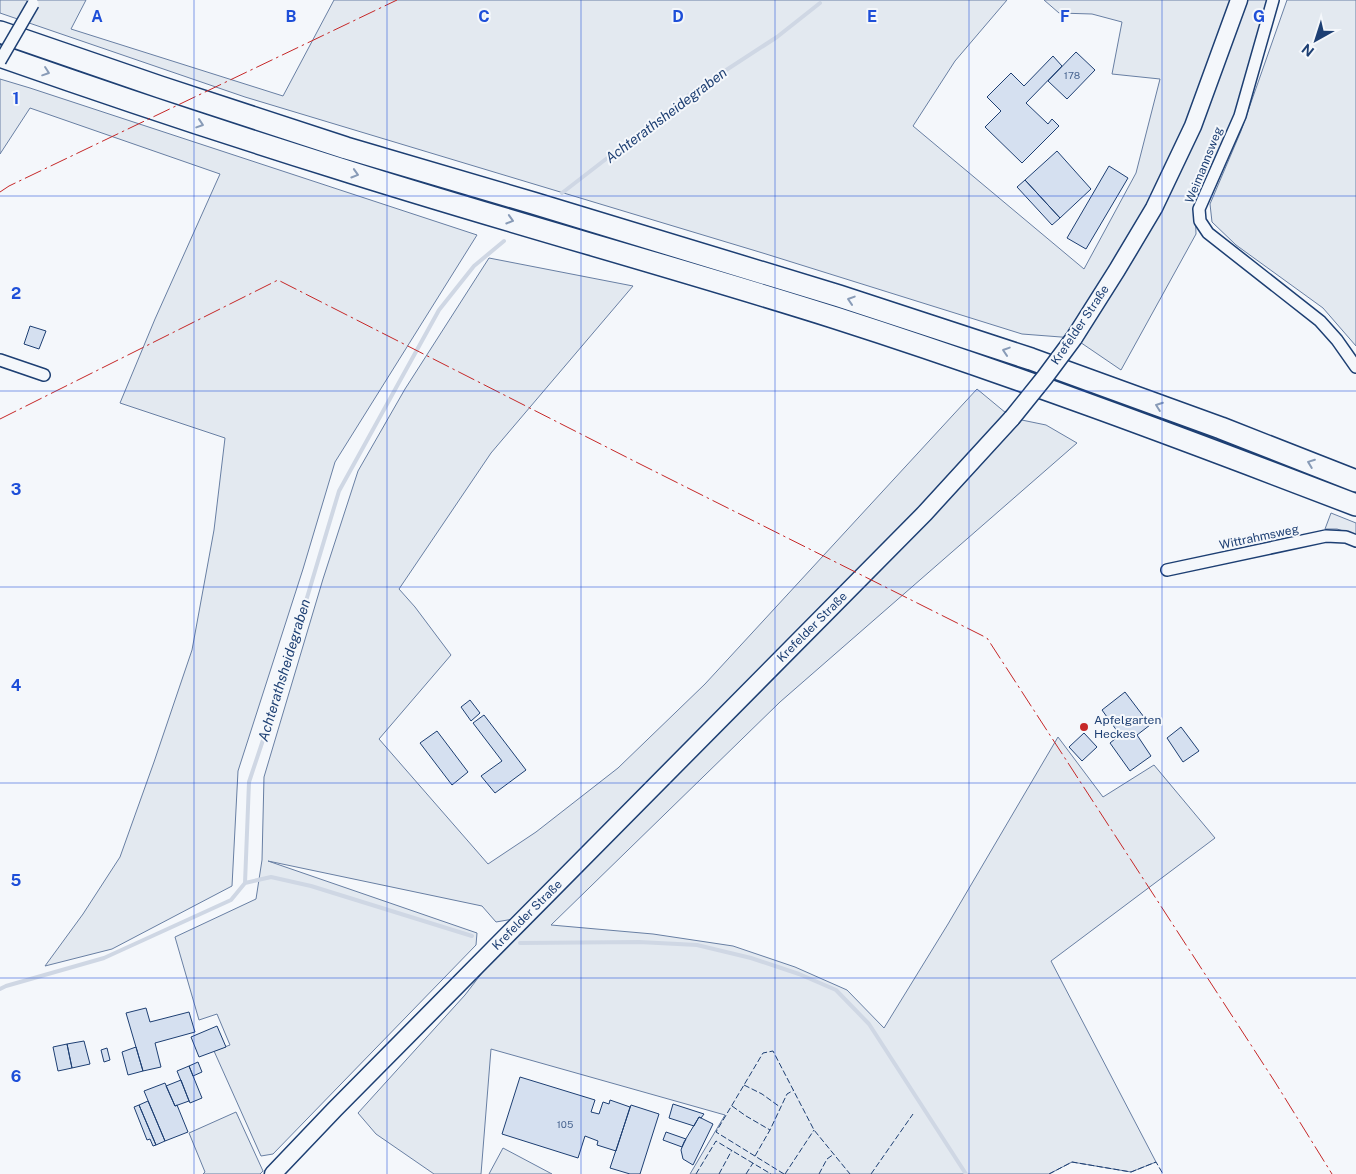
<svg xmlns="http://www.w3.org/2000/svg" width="1356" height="1174" font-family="'Public Sans',sans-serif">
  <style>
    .green { fill: #e3e9f0; stroke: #687fa3 }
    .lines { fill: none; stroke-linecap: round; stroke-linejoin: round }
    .stream { stroke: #cfd7e4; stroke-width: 4 }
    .building { fill: #d5e0f0; stroke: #1d3f73 }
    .minor-casing { stroke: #1d3f73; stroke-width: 14 }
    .secondary-casing { stroke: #1d3f73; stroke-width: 19 }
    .motorway-casing { stroke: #1d3f73; stroke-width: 24 }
    .minor { stroke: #f4f7fb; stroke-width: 11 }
    .secondary { stroke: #f4f7fb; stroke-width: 16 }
    .motorway { stroke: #f4f7fb; stroke-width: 21 }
    .minor-bridge-casing { stroke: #1d3f73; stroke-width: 14; stroke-linecap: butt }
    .secondary-bridge-casing { stroke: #1d3f73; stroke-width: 19; stroke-linecap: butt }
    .minor-bridge { stroke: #f4f7fb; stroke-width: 11 }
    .secondary-bridge { stroke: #f4f7fb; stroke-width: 16 }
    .fence { stroke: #1d3f73; stroke-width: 1; stroke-dasharray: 6 2.5; stroke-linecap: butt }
    .power { stroke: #c62828; stroke-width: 1; stroke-dasharray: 18 4 2.5 4; stroke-linecap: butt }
    .oneway { stroke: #889bb7 }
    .grid { fill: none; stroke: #1d4ed8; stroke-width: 1; stroke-opacity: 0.55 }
    .poi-dot { fill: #c62828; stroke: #f4f7fb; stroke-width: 2 }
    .labels { text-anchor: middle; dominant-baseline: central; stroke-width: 4; stroke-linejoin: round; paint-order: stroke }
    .number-label { font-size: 10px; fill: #4b6792 }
    .street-label { font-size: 12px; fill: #1d3f73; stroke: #f4f7fb }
    .poi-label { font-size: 12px; fill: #1d3f73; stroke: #f4f7fb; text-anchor: start }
    .water-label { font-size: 14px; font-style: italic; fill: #1d3f73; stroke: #f4f7fb }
    .grid-label { font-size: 16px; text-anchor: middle; font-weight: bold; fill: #1d4ed8; stroke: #f4f7fb; stroke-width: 4; stroke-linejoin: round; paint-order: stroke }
  </style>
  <rect width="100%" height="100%" fill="#f4f7fb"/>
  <path class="green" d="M0 0H86L71 29 283 96 334 0H1007L955 61 913 126 1084 269 1136 173 1160 79 1112 74 1122 22 1092 14 1059 13 1044 0H1267L1252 54 1232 123 1195 204 1196 234 1121 370 1074 338 1022 334 766 254 245 97 0 13Z
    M1287 0H1356V346L1323 308 1236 245 1212 222 1210 204 1241 131Z
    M0 79 30 88 477 235 335 462 303 569 238 771 232 886 112 949 45 966 83 914 120 857 154 762 192 650 214 530 225 438 120 403 155 319 220 174 30 108 0 154Z
    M489 258 633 286 491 453 399 589 415 607 451 655 379 739 488 864 536 832 618 768 705 684 977 389 1012 418 1046 425 1077 443 780 702 551 925 653 934 733 946 795 967 847 990 884 1028 948 924 1058 737 1103 797 1154 765 1215 838 1051 961 1156 1162 1131 1172 1072 1162 1049 1174H690L725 1115 491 1049 481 1174H434L376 1134 358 1113 465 995 525 917 496 922 482 906 268 861 477 933 476 945 273 1154 261 1156 214 1051 230 1045 217 1014 199 1020 175 937 256 899 262 860 264 777 323 579 358 471 405 389Z
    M1331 513 1356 523V535L1337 529H1325Z
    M236 1112 263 1171 260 1174H203L205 1172 189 1133Z
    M503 1148 552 1174H489Z"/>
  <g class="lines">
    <path class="stream" d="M562 193 694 91 777 37 820 3
      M245 883 271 877 311 886 472 936
      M520 943 639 942 697 945 751 958 799 974 836 990 869 1024 966 1174
      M0 989 6 986 104 958 231 900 245 883 249 782 276 701 339 491 439 310 474 266 504 241"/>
  </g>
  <path class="building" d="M1076 52 1095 70 1067 99 1048 81Z
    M1053 56 1062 66 1026 103 1048 124 1052 119 1059 126 1022 163 985 127 1001 111 987 97 1011 73 1024 86Z
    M1057 151 1091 189 1060 218 1025 180Z
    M1109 166 1128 178 1086 249 1067 238Z
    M1025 180 1060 218 1052 225 1017 187Z
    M30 326 46 331 39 349 24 344Z
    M1125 692 1150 725 1137 735 1151 756 1130 771 1110 743 1120 735 1102 710Z
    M470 700 480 713 471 721 461 707Z
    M484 715 526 770 495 793 481 776 502 761 473 723Z
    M1181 727 1199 751 1183 762 1167 738Z
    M437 731 468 772 452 785 420 743Z
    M1084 733 1097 747 1082 761 1069 747Z
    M146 1008 150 1022 189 1012 195 1032 155 1043 161 1067 143 1071 126 1013Z
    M217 1026 226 1047 199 1057 191 1037Z
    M84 1041 90 1064 72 1068 67 1044Z
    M67 1044 72 1068 58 1071 53 1047Z
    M136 1047 143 1071 128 1075 122 1052Z
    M107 1048 110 1060 104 1062 101 1050Z
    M198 1062 202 1072 193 1076 189 1066Z
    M189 1066 202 1098 190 1103 177 1071Z
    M520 1077 595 1100 591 1112 599 1114 603 1102 609 1104 610 1100 630 1107 616 1151 597 1145 598 1141 585 1136 578 1158 502 1134Z
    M181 1080 189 1101 175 1106 166 1086Z
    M165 1083 175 1106 177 1105 188 1132 165 1141 144 1091Z
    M148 1101 165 1141 156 1145 139 1105Z
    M673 1104 704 1114 701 1118 699 1117 694 1126 669 1118Z
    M139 1105 156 1145 153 1146 150 1139 147 1140 134 1107Z
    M631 1105 659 1114 640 1174H630L610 1168Z
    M699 1117 713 1124 693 1165 683 1159 681 1150 684 1142Z
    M666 1132 686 1139 682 1147 663 1140Z"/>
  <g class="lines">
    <g class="minor-casing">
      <path id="minor" d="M1273 0 1240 116 1199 209 1200 221 1208 233 1320 321 1337 340 1356 367
        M0 360 44 375
        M1167 570 1326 536 1346 537 1356 541"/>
    </g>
    <g class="secondary-casing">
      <path id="secondary" d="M1074 338 1117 270 1154 208 1193 126 1239 0
        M273 1174 335 1109 925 513 1012 418"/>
    </g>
    <g class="motorway-casing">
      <path id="motorway" d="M0 32 160 87 346 148 533 203 839 296 1031 359 1221 428 1356 481
        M0 56C111 95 222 132 334 167 500 220 669 265 836 318 1011 374 1184 439 1356 505"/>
    </g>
    <use href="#minor" class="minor"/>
    <use href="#secondary" class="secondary"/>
    <use href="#motorway" class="motorway"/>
    <g class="minor-bridge-casing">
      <path id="minor-bridge" d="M0 61 33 4"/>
    </g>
    <g class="secondary-bridge-casing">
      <path id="secondary-bridge" d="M1012 418 1045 377 1074 338"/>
    </g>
    <use href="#minor-bridge" class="minor-bridge"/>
    <use href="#secondary-bridge" class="secondary-bridge"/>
    <path class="fence" d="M744 1085 762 1094 780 1107
      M732 1106 746 1116 770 1130
      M755 1156 770 1130 787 1094 794 1090
      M696 1174 716 1141 771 1174
      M719 1174 732 1150
      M746 1174 753 1163
      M784 1174 716 1132 763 1053 773 1051 814 1130 850 1174
      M785 1174 814 1130
      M819 1174 827 1159 834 1154
      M871 1174 913 1114
      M1049 1174 1072 1162 1131 1172 1156 1162 1163 1174"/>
    <path class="power" d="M0 192 9 186 397 0
      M0 419 278 280 634 461 987 638 1275 1082 1332 1174"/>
  </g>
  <defs><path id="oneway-chevron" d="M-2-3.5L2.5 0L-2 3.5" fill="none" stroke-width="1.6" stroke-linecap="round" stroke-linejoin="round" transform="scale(1.25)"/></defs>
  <g class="oneway">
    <use href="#oneway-chevron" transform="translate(46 72) rotate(19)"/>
    <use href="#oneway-chevron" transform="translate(200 124) rotate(18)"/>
    <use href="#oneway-chevron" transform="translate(355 174) rotate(17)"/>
    <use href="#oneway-chevron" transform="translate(510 220) rotate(17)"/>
    <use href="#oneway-chevron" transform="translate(851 300) rotate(-162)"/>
    <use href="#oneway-chevron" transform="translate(1006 351) rotate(-162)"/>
    <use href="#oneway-chevron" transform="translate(1159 406) rotate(-160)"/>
    <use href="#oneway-chevron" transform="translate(1311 463) rotate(-159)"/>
  </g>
  <path class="grid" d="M194 0V1174M387 0V1174M581 0V1174M775 0V1174M969 0V1174M1162 0V1174M0 196H1356M0 391H1356M0 587H1356M0 783H1356M0 978H1356"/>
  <circle class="poi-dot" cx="1084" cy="727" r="5"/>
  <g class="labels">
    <g class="number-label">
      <text x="1072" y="75">178</text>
      <text x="565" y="1124">105</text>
    </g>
    <g class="street-label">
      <text transform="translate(1204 165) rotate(-68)">Weimannsweg</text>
      <text transform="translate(1080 325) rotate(-56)">Krefelder Straße</text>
      <text transform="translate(1259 537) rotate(-12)">Wittrahmsweg</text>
      <text transform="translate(812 627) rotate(-45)">Krefelder Straße</text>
      <text transform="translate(527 915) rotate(-45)">Krefelder Straße</text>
    </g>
    <g class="poi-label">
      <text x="1094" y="720">Apfelgarten<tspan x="1094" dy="14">Heckes</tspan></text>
    </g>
    <g class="water-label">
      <text transform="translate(666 115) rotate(-37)">Achterathsheidegraben</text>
      <text transform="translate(284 670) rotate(-73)">Achterathsheidegraben</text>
    </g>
  </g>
  <g class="grid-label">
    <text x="97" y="22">A</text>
    <text x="291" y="22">B</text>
    <text x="484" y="22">C</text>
    <text x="678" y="22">D</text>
    <text x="872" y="22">E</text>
    <text x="1065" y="22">F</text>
    <text x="1259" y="22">G</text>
    <text x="16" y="104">1</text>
    <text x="16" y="299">2</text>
    <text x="16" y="495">3</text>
    <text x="16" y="691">4</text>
    <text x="16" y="886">5</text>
    <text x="16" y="1082">6</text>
  </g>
  <g transform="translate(1316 40) rotate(219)" stroke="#f4f7fb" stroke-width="4" paint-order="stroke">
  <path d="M0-4L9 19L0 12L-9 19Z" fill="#1d3f73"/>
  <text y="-8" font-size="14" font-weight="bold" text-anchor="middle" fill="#1d3f73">N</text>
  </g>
</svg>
